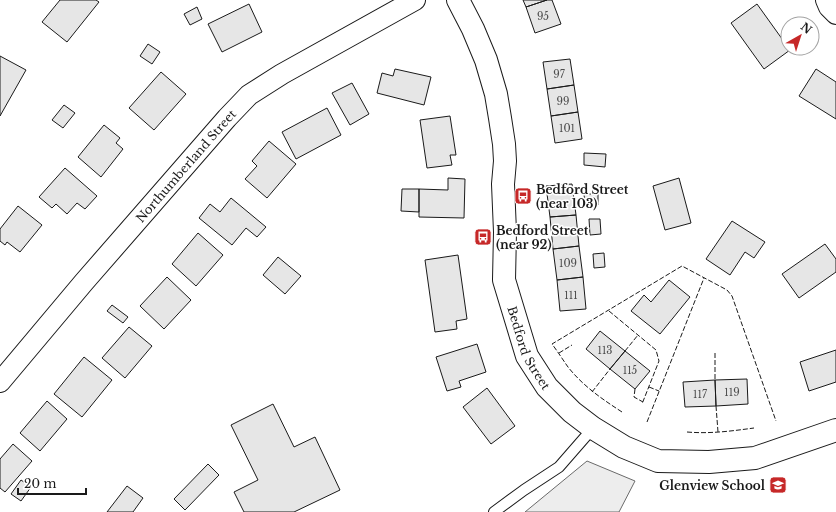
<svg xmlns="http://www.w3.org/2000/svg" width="836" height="512" font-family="'Libre Baskerville',serif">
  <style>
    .built { fill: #ededed; stroke: #6a6a6a }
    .building { fill: #e6e6e6; stroke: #1a1a1a }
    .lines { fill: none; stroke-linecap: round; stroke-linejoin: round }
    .service-casing { stroke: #1a1a1a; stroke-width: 12 }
    .minor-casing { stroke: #1a1a1a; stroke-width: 22 }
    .tertiary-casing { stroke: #1a1a1a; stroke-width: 24 }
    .service { stroke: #fff; stroke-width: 10 }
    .minor { stroke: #fff; stroke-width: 20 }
    .tertiary { stroke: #fff; stroke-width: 22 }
    .fence { stroke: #1a1a1a; stroke-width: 1; stroke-dasharray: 5 2; stroke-linecap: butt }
    .labels { text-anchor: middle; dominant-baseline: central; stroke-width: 3; stroke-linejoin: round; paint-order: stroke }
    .number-label { font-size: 10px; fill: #4d4d4d }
    .street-label { font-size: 12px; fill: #1a1a1a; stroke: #fff }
    .poi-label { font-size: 12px; font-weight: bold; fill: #1a1a1a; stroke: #fff; text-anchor: start }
  </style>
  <rect width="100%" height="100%" fill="#fff"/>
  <path class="built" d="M587 461 635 481 619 512H525Z"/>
  <path class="building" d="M60 0H96L99 2 67 42 42 22Z
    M523 0H547L526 7Z
    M547 0H552L561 24 535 33 526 7Z
    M249 4 262 32 222 52 208 24Z
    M757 4 790 50 764 69 731 23Z
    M197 7 202 19 190 25 184 14Z
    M148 44 160 52 152 64 140 56Z
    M0 56 26 70 0 116Z
    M570 59 574 85 547 89 543 62Z
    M395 69 431 77 424 105 377 93 382 73 393 76Z
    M816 69 836 82V119L799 96Z
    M161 72 186 94 154 130 129 108Z
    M352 83 369 114 350 125 332 93Z
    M574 85 578 112 551 116 547 89Z
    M64 105 75 113 63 128 52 120Z
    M327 108 341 135 296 159 282 132Z
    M578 112 582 139 555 143 551 116Z
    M450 116 456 155H450L452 165 427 168 420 120Z
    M104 125 120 138 116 143 123 149 101 177 78 157Z
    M269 141 296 164 267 198 245 179 257 166 252 161Z
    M584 153 606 154 605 167 584 165Z
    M65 168 97 196 85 209 77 203 67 214 56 204 52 208 39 197Z
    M448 178 465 179 464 218 419 217V189L448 190Z
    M679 178 691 223 665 230 653 186Z
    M572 184 576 215 550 217 546 186Z
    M402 189H419V212L401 211Z
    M584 194H598V205H585Z
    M231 198 266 227 257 237 246 228 232 245 199 218 210 204 220 212Z
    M18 206 42 225 20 252 7 242 5 245 0 241V229Z
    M576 215 579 246 553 249 550 217Z
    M589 219H600L601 234 590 235Z
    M732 221 765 242 754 258 745 252 730 275 706 259Z
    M198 233 223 255 196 286 172 264Z
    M825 244 836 259V272L799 298 782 274Z
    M579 246 583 277 557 280 553 249Z
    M604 253 605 267 594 268 593 254Z
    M458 255 467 319 456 321 457 329 435 332 425 260Z
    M278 257 301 276 285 294 263 275Z
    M167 277 191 300 164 329 140 306Z
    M583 277 586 309 560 311 557 280Z
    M669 280 690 297 660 334 631 311 644 295 651 302Z
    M112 305 128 317 123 323 107 311Z
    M129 327 152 346 125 378 102 358Z
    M600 331 625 351 610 369 586 349Z
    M477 344 486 372 459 381 461 387 447 391 436 357Z
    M836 350V382L809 391 800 362Z
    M625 351 650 371 635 389 610 369Z
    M84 357 112 380 82 417 54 394Z
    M747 379 748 404 716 406 715 380Z
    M715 380 716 406 685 407 683 382Z
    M487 388 515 426 491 444 463 407Z
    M47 401 67 419 40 451 20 433Z
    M273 404 294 447 315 437 340 490 294 512H244L234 492 258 480 231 425Z
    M13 444 32 461 5 492 0 488V459Z
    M208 464 219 475 185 510 174 499Z
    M21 480 31 487 21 501 11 494Z
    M127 486 143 498 133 512H107Z"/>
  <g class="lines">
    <g class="service-casing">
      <path id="service" d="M494 512 524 490 559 467 593 428"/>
    </g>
    <g class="minor-casing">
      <g id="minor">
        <path d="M826 0 829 7 836 14"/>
        <path id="s1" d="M0 382 84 282 227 118 249 95 282 74 415 0"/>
      </g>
    </g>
    <g class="tertiary-casing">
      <g id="tertiary">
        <path id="s2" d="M458 0 473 29 486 60 496 94 500 118 504 144 505 161 503 184 505 232 504 280 527 356 547 387 572 412 593 428 624 447 658 461 709 462 755 458 836 430"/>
      </g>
    </g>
    <use href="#service" class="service"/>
    <use href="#minor" class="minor"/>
    <use href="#tertiary" class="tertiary"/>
    <path class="fence" d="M609 311 656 350 659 361 642 404
      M625 351 638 335
      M559 353 572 345
      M715 353V380
      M649 387 659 391
      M635 389 634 397 643 402
      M592 392 610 369
      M716 406 718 432
      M622 412C602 399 583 386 568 367 563 360 558 352 552 344L682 266 727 290 732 296 776 421
      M647 422 704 278
      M687 432C710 434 732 431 754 428"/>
  </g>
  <defs>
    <g id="bus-square" transform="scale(0.9)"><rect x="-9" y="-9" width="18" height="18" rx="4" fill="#c62828" stroke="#fff"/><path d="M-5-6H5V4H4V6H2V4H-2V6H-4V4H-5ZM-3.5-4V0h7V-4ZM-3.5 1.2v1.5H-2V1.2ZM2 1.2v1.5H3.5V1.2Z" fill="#fff"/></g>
    <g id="school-square" transform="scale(0.9)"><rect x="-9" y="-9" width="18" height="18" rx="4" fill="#c62828" stroke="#fff"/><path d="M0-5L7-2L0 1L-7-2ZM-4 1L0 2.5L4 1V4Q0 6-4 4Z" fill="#fff"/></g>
  </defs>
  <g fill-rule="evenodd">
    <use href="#bus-square" x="523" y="196"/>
    <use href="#bus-square" x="483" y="237"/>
    <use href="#school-square" x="778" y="485"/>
  </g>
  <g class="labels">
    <g class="number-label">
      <text x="543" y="16">95</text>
      <text x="559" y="74">97</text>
      <text x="563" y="101">99</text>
      <text x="567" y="128">101</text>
      <text x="568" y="263">109</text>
      <text x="571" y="295">111</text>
      <text x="605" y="350">113</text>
      <text x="630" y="370">115</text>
      <text x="732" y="392">119</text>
      <text x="700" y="394">117</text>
    </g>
    <g class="street-label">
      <text stroke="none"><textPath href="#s1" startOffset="285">Northumberland Street</textPath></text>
      <text stroke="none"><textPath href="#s2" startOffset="361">Bedford Street</textPath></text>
    </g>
    <g class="poi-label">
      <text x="536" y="189">Bedford Street<tspan x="536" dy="14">(near 103)</tspan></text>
      <text x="496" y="230">Bedford Street<tspan x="496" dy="14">(near 92)</tspan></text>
      <text x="765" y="485" text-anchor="end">Glenview School</text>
    </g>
  </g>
  <g transform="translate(800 36) rotate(39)"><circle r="19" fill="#ffffff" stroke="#a3a3a3"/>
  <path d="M0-3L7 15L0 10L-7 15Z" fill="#c62828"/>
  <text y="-6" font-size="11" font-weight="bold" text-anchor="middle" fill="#1a1a1a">N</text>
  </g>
  <path d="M18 488v6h68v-6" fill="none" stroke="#1a1a1a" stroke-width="2"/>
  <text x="24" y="488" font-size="12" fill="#1a1a1a" stroke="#ffffff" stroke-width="3" paint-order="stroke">20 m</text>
</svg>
